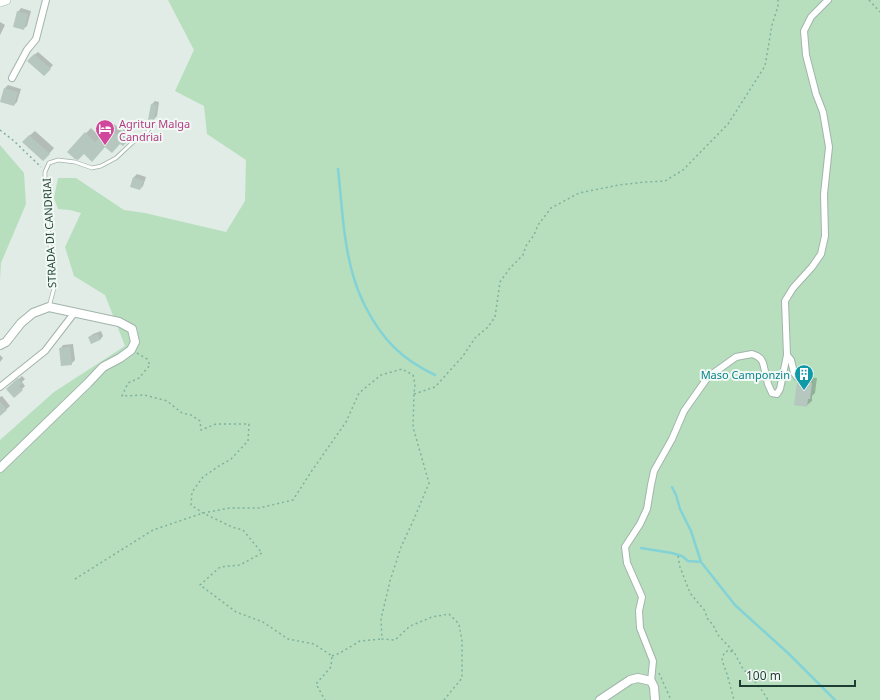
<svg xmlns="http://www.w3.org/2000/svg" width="880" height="700" font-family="'Noto Sans',sans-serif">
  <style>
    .green { fill: #b7dfbe }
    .shadow { fill: #0003 }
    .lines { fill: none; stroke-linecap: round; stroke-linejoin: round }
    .stream { stroke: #83d2d6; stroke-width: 2.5 }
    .building { fill: #b5c7be }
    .service-casing { stroke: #a2b4ac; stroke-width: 4.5 }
    .minor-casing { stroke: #a2b4ac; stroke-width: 8 }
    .tertiary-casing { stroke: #a2b4ac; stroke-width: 10 }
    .secondary-casing { stroke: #a0bcaf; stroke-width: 10 }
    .path { stroke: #7eb29c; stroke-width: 1.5; stroke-dasharray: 2 3; stroke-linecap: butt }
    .service { stroke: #fff; stroke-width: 3 }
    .minor { stroke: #fff; stroke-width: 6 }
    .tertiary { stroke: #fff; stroke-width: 8 }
    .secondary { stroke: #fff; stroke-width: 9 }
    .labels { text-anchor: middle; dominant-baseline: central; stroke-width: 4; stroke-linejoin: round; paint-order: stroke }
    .hotel-label { font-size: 11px; fill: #b23c85; stroke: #f1f9f4; text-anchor: start }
    .street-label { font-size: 11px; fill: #1f3e33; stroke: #f1f9f4 }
    .culture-label { font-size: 11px; fill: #0d838f; stroke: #f1f9f4; text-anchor: end }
  </style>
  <rect width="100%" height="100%" fill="#e0ece5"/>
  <path class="green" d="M168 0H880V700H0V440L54 392 125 346 105 295 74 276 65 247 81 213 70 210 58 209 54 198 58 178H76L124 210 145 213 226 232 245 201 246 160 207 134 204 106 175 91 194 50Z
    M0 145 24 173 26 204 1 263 0 280Z"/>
  <path class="shadow" d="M21 8 31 11 27 26 23 29 18 12Z
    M0 22 5 25 0 35Z
    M38 52 53 65 44 75 34 55Z
    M8 85 21 89 17 102 14 105 5 88Z
    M155 101 159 102 157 116 154 119 152 104Z
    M114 124 122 131 124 129 131 136 123 145 121 142 105 146 84 153 68 152 91 128 101 138Z
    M35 131 54 148 48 155 29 136Z
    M137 174 146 177 143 186 140 189 134 177Z
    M101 331 103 336 100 340 89 337 93 334Z
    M73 344 75 360 71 364 60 349 63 345Z
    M0 355 3 358 0 362Z
    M22 376 25 379 22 382 25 386 14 397 7 389Z
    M804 377 817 378 815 393 812 396V401L806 406 795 405 798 382Z
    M2 396 10 406 0 415V397Z"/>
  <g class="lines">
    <path class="stream" d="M338 169C342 204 343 241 353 275 356 286 360 296 365 306 382 339 401 359 435 375
      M672 487 676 495 680 509 691 531 701 562 735 605 789 654 835 700
      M641 548 672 553 682 556 688 561 701 562"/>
  </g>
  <path class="building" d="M17 11 28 14 24 30 13 27Z
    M34 54 51 69 44 76 27 61Z
    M4 88 18 92 14 106 0 102Z
    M151 104 157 105 154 120 152 119 148 120Z
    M109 128 117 135 118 133 127 142 123 146 120 144 112 153 105 147 92 162 84 154 78 160 75 159 67 152 85 132 95 142Z
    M29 135 50 154 43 161 22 142Z
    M133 177 144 181 140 190 130 187Z
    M98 334 100 340 91 344 88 337Z
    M70 347 72 365 61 366 59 348Z
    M18 378 22 383 19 386 23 390 14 398 6 389Z
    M797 382 812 383 810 399H808L807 407 794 405Z
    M0 401 7 410 0 416Z"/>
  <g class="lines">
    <g class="service-casing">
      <path id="service" d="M49 307 54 288 46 203 45 181V172L49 163 58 160 75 162 92 168 101 166 116 158 132 143 147 133 152 122"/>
    </g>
    <g class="minor-casing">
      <path id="minor" d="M12 78 27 50 36 39 46 0
        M787 355 791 360 794 373 797 377 805 378
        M0 387 45 351 75 312
        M651 681 653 661 640 628 639 611 642 597 627 563 625 547 640 524 647 509 651 485 654 471 672 439 684 411 708 377 736 357 752 354 757 356 761 359 763 363 768 384 772 393 777 394 780 389 787 355 785 301 793 288 812 267 821 254 825 236 824 194 829 147 823 112 816 94 806 55 804 31 811 17 828 0"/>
    </g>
    <g class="tertiary-casing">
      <path id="tertiary" d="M0 345 6 342 21 323 33 313 49 307 119 322 132 329 135 342 131 350 120 358 103 367 88 383 0 468
        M600 700 630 680 638 678 651 681 654 687 655 700"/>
    </g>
    <g class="secondary-casing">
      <path id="secondary" d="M0 2 6 0"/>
    </g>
    <path class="path" d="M869 0 880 12
      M0 130 14 141 41 167
      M137 353 147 359 150 365 139 378 128 383 122 396 144 395 167 401 182 413 191 415 200 421 201 430 216 424H249L248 441 231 459 219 466 203 477 192 492 191 505 203 513 232 527 243 530 262 553 240 565 220 567 200 585 236 612 263 622 288 639 314 644 332 656 331 667 316 684 325 700
      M414 394 435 387 463 356 475 338 488 327 495 317 500 282 510 268 523 255 526 246 534 235 538 225 551 208 579 193 619 185 645 182 665 181 683 170 728 124 765 66 772 25 778 6V0
      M678 556 680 567 690 593 705 611 707 618 713 625 718 635 734 652 743 669 751 677 761 689 768 700
      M75 579 153 530 203 513 230 508H259L293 500 311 472 346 422 359 393 381 375 402 369 413 375 415 384 414 394 413 427 429 483 414 519 401 547 390 581 381 619 382 639 395 640 410 626 432 617 449 614 459 624 462 641V678L444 700
      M732 652 729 650 724 653 722 660 727 674 734 700
      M332 656 340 653 360 641 382 639
      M659 673 671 700"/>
    <use href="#service" class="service"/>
    <use href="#minor" class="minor"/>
    <use href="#tertiary" class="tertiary"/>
    <use href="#secondary" class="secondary"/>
  </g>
  <defs>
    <g id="hotel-pin" transform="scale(1)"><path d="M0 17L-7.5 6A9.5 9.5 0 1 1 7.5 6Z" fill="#d1479c" stroke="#f1f9f4"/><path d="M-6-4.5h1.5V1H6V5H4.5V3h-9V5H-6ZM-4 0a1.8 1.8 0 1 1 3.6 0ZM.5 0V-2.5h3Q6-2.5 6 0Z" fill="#fff"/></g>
    <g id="building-pin" transform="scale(1)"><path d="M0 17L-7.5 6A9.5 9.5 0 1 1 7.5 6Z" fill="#0f9aa8" stroke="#f1f9f4"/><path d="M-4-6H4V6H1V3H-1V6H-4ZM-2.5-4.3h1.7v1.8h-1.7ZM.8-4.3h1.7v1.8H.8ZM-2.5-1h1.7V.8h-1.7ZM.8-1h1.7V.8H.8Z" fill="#fff"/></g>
  </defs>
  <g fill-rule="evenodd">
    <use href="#hotel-pin" x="105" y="129"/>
    <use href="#building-pin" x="804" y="374"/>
  </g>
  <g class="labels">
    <g class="hotel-label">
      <text x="119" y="123">Agritur Malga<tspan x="119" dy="13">Candriai</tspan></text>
    </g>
    <g class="street-label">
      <text transform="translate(49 233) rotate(-93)">STRADA DI CANDRIAI</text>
    </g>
    <g class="culture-label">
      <text x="790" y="374">Maso Camponzin</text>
    </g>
  </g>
  <path d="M740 680v6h115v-6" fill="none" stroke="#1f3e33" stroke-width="2"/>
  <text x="746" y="680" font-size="12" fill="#1f3e33" stroke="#f1f9f4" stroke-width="3" paint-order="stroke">100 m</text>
</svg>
